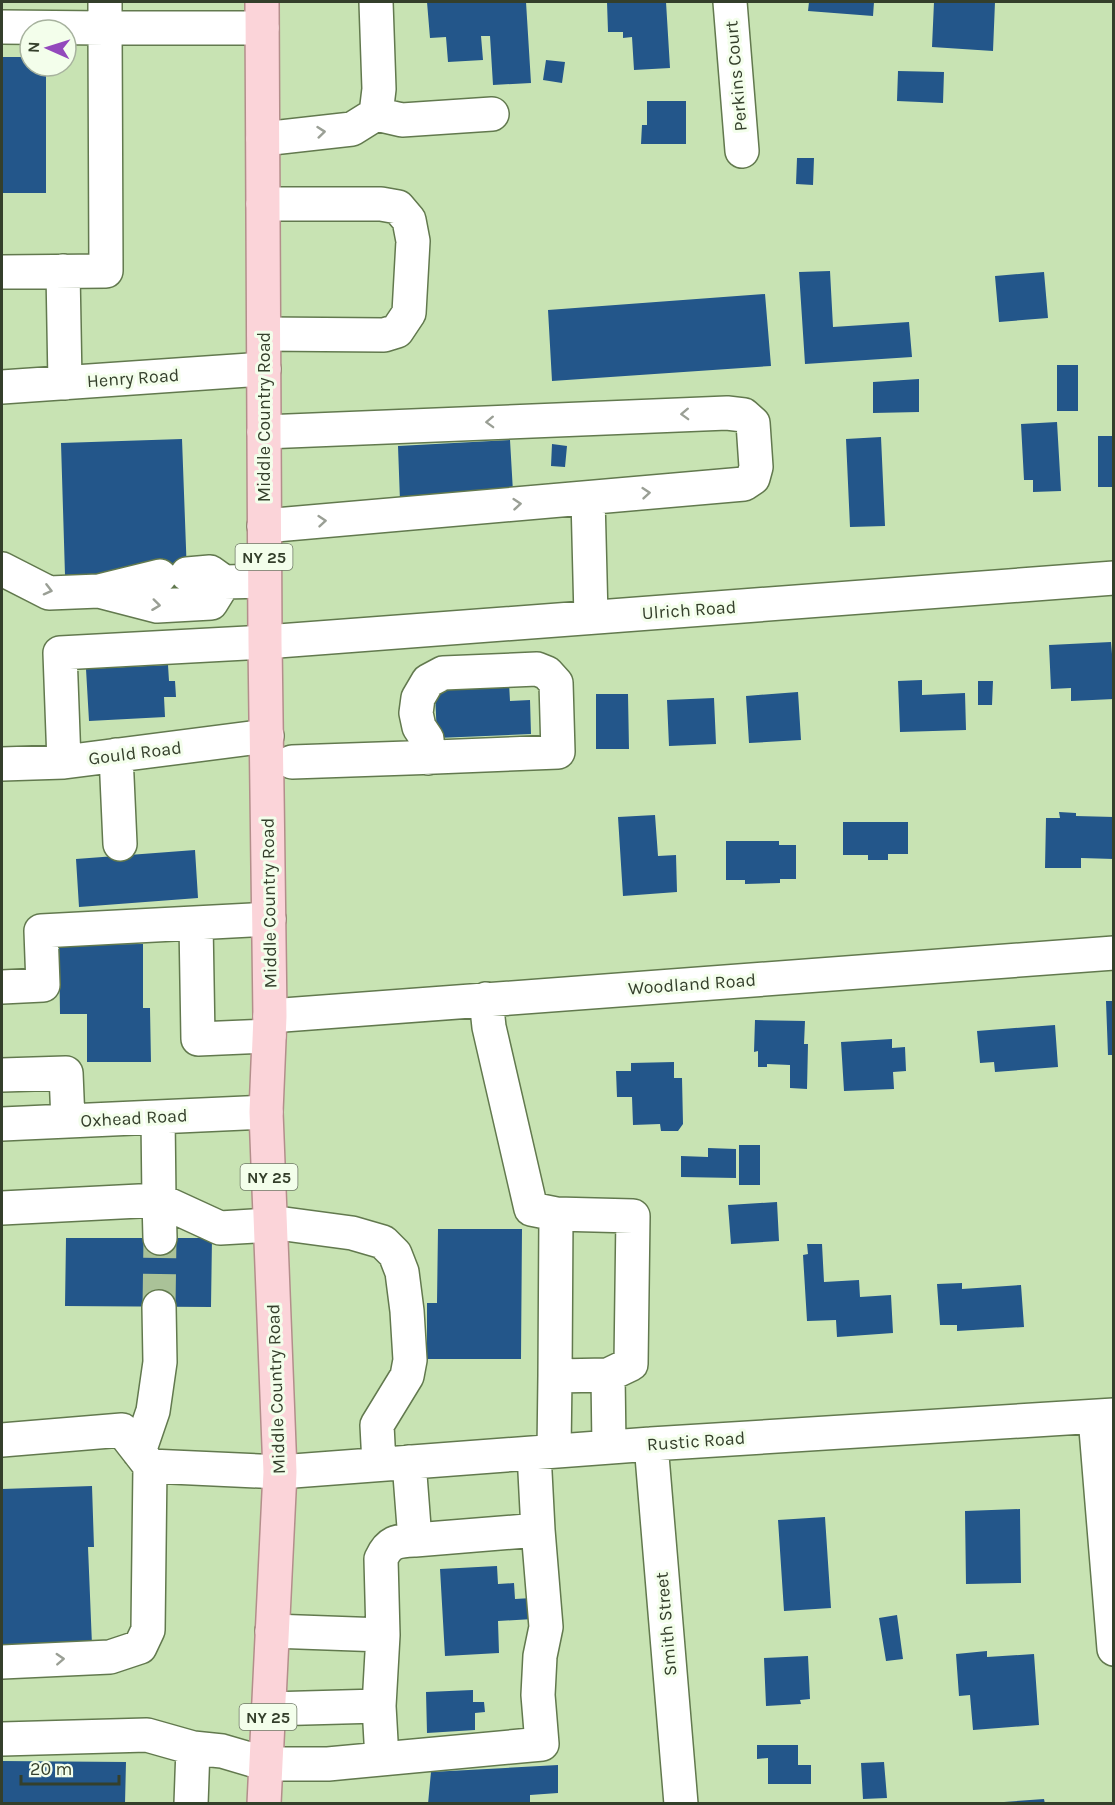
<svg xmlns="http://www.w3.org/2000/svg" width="1115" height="1805" font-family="Karla,sans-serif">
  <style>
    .building { fill: #23568a }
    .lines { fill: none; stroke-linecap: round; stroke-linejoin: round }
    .minor-tunnel { stroke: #aac298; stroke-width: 33; stroke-dasharray: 33 16; stroke-linecap: butt }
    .minor-casing { stroke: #62794e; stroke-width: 36 }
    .major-casing { stroke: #b38e8b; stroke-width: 36 }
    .minor { stroke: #fff; stroke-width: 33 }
    .major { stroke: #fbd4d9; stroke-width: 33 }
    .oneway { stroke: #9a9f95 }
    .labels { text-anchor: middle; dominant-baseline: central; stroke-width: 6; stroke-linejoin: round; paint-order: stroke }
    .shield { fill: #f3feeb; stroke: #6d7865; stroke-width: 1.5 }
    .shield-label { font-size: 16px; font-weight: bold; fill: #343f2b }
    .street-label { font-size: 18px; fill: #343f2b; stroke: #f3feeb }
  </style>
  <rect width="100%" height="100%" fill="#c8e3b3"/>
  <path class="building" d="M427 2H526L531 83 493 85 490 36H481L483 60 448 62 446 37 430 38Z
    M607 2H666L670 68 634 70 632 37 623 38V32H608Z
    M809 2H874L873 16 808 11Z
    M934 2H995L993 51 932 47Z
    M2 57H30V66H46V193H2Z
    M546 60 565 62 562 83 543 80Z
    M898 71 944 72 943 103 897 101Z
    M647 101H686V144H641L642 125H647Z
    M797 158H814L813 185 796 184Z
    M830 271 833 327 909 322 912 357 805 364 799 272Z
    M1044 272 1048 318 999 322 995 276Z
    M765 294 771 366 552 381 548 310Z
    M1057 365H1078V411H1057Z
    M919 379V412L873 413V382Z
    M1057 422 1061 491 1033 492V480H1024L1021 424Z
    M1098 436H1114V487H1098Z
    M881 437 885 526 850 527 846 439Z
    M182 439 188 602 161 603 160 572 65 575 61 443Z
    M510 440 513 492 400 501 398 446Z
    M552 444 567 446 565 467 551 466Z
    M1111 642 1112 654H1114V699L1071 701V688L1051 689 1049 645Z
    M168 665 169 681H175L176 697H164L165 717 89 721 86 669Z
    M922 680V695L965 693 966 730 900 732 898 681Z
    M978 681H993L992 705H978Z
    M509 683 510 701 530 700 531 734 437 738 435 692 446 691 445 685Z
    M798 692 801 740 749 743 746 696Z
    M596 694H628L629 749H596Z
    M714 698 716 744 669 746 667 700Z
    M1059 812 1076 813V816L1114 817V859L1081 858V868H1045L1046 818H1060Z
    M655 815 658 856 676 855 677 892 623 896 618 817Z
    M843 822H908V854H888V860H868V855H843Z
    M726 841H779V845H796V879H780V883L745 884V880H726Z
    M195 850 198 898 79 907 76 859Z
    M143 944V1008H150L151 1062H87V1014H60L59 945Z
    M1106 1001H1114V1055H1108Z
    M755 1020 805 1021 804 1044H808L807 1089 790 1088V1065L767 1064V1067H758V1051L754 1052Z
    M1055 1025 1058 1067 995 1072 994 1062 980 1063 977 1031Z
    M892 1039V1048L905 1047 906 1071 893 1072 894 1089 844 1091 841 1042Z
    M674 1062V1078H682L683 1124 678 1131H661L660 1124 633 1125 632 1097H617L616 1071H631V1063Z
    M739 1145H760V1185H739Z
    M708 1148 736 1149V1178L681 1177V1156L708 1157Z
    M777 1202 779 1241 731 1244 728 1205Z
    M438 1229H522L521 1359H427V1303H437Z
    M66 1238H212L211 1307 65 1306Z
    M807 1244H822L824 1282 859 1280 860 1297 891 1295 893 1333 837 1337 836 1320 807 1321 803 1255 808 1254Z
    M962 1283V1289L1021 1285 1024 1327 957 1331V1325H940L937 1284Z
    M92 1486 94 1547H88L92 1645 2 1648V1489Z
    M1020 1509 1021 1583 966 1584 965 1511Z
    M825 1517 831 1608 784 1611 778 1520Z
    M497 1566 498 1584 514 1583 515 1599 532 1598 533 1619 498 1621 499 1653 445 1656 440 1569Z
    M897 1615 903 1659 886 1661 879 1618Z
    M987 1651V1657L1034 1654 1039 1725 973 1730 970 1695 959 1696 956 1654Z
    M808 1656 810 1699 800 1700 801 1704 766 1706 764 1658Z
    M473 1690V1702H484L485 1712 475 1713V1730L427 1733 426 1692Z
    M757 1745H798V1765H811V1784H768V1758L757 1759Z
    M2 1761 126 1762 125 1804H2Z
    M884 1762 887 1798 863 1799 861 1763Z
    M558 1765V1793L530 1795V1804H428L431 1772Z
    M1044 1799 1045 1804H1004V1802Z"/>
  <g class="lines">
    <path class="minor-tunnel" d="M159 1307 160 1238"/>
    <g class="minor-casing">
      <path id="minor" d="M105 2V28H262
        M730 2 742 151
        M2 27 105 28 106 271 2 272
        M376 114 402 120 492 114
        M263 139 352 129 376 114 379 89 376 2
        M263 204H381L398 207 409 220 413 241 409 313 397 331 384 335 264 334
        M63 271 65 383
        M2 387 264 369
        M588 498 591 617
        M264 526 744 484 753 478 756 467 753 423 744 415 727 413 264 432
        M2 569 49 593 99 591 160 576
        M187 574 210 572 224 582
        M99 591 157 606 211 603 224 582 264 581
        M116 755 120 844
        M64 762 60 653 265 642 1114 578
        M292 762C381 759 469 756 558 752L556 683 547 673 537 669 443 673 428 681 418 698 416 713 419 727 427 739 428 758
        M2 764 64 762 267 736
        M196 923 198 1039 269 1036
        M2 987 43 985 41 931 269 919
        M486 999 489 1027 531 1209 556 1214
        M270 1016 1114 953
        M2 1075 66 1073 68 1121
        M158 1117 159 1200 220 1228 271 1225
        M2 1124 266 1112
        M2 1208 159 1200 160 1238
        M270 1222 352 1233 383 1242 395 1254 402 1272 407 1311 410 1360 407 1376 377 1425 379 1464
        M555 1376 556 1214 633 1216 631 1364 608 1375
        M1095 1417 1114 1649
        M2 1440 122 1430 150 1466 148 1630 140 1647 110 1657 2 1662
        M651 1444 681 1804
        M554 1451 555 1376 608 1375 609 1447
        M139 1452 153 1411 160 1362 159 1307
        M534 1453 538 1530
        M150 1466 280 1472 651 1444 1114 1415
        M272 1631 383 1635 379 1706
        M383 1635 381 1559C389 1541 397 1541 415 1540
        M268 1709 379 1706 382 1759
        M2 1739 147 1735 193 1748
        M191 1804 193 1748 222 1751 266 1764H328L542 1744 538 1695 540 1656 546 1627 538 1530 415 1540 409 1462"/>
    </g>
    <g class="major-casing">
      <path id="major" d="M262 2 265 642 270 1016 266 1112 280 1472 264 1804"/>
    </g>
    <use href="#minor" class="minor"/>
    <use href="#major" class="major"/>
  </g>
  <defs><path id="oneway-chevron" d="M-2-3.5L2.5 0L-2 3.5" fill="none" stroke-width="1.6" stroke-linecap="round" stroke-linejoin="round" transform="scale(1.5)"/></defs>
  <g class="oneway">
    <use href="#oneway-chevron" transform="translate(321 132) rotate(-6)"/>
    <use href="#oneway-chevron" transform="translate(685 414) rotate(178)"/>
    <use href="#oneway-chevron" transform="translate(490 422) rotate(178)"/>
    <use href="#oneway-chevron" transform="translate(646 493) rotate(-5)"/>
    <use href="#oneway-chevron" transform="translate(517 504) rotate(-5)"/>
    <use href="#oneway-chevron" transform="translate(322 521) rotate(-5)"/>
    <use href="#oneway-chevron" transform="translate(48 590) rotate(14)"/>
    <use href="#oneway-chevron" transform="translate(156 605) rotate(7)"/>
    <use href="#oneway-chevron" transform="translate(60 1659) rotate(-3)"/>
  </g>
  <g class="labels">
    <g class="shield">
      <rect x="235.5" y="544" width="57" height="26" rx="4.5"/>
      <rect x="240.5" y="1164" width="57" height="26" rx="4.5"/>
      <rect x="239.5" y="1704" width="57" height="26" rx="4.5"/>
    </g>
    <g class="shield-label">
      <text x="264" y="557">NY 25</text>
      <text x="269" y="1177">NY 25</text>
      <text x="268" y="1717">NY 25</text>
    </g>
    <g class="street-label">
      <text transform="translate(736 76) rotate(-95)">Perkins Court</text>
      <text transform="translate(133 378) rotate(-4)">Henry Road</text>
      <text transform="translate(264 417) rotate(-90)">Middle Country Road</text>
      <text transform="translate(689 610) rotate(-4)">Ulrich Road</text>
      <text transform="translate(135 753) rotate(-7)">Gould Road</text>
      <text transform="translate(269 903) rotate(-91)">Middle Country Road</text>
      <text transform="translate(692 984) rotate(-4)">Woodland Road</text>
      <text transform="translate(134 1118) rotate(-3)">Oxhead Road</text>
      <text transform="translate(276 1389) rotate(-92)">Middle Country Road</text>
      <text transform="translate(696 1441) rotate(-4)">Rustic Road</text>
      <text transform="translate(666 1624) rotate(-95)">Smith Street</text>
    </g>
  </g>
  <rect width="1115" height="1805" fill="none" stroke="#343f2b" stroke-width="6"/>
  <g transform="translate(48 48) rotate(273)"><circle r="28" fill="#f3feeb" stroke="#a7b29e" stroke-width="1.5"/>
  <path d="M0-4.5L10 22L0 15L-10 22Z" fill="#9349bc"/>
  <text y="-9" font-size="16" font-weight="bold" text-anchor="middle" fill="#343f2b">N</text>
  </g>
  <path d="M21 1775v9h98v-9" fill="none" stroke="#343f2b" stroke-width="3"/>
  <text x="30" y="1775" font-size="18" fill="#343f2b" stroke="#f3feeb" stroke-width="4.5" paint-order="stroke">20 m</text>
</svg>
